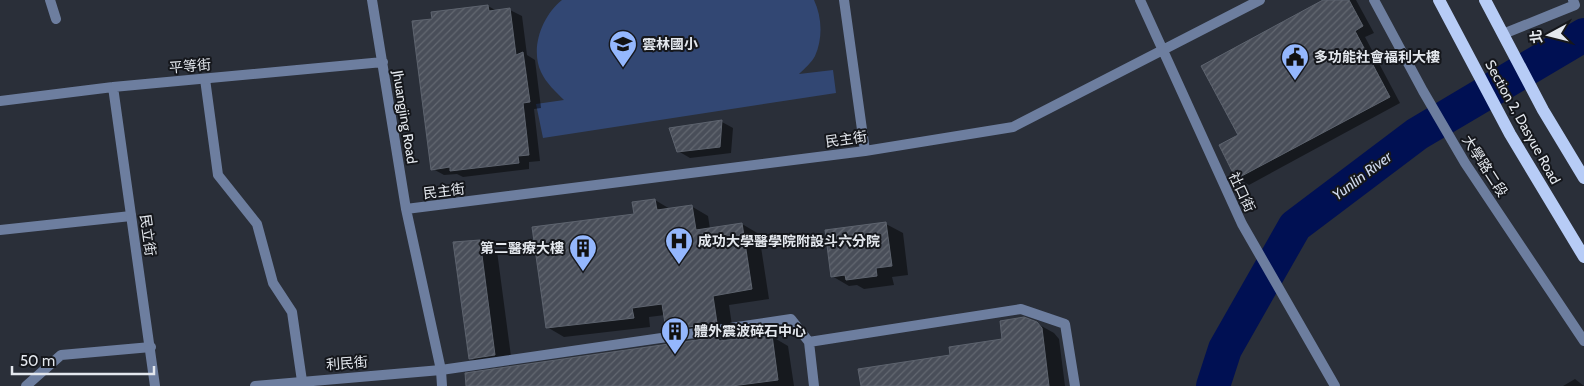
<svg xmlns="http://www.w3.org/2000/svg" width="1584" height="386" font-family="Cabin,'Noto Sans TC',sans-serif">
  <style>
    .pitch { fill: #324773 }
    .shadow { fill: #0007 }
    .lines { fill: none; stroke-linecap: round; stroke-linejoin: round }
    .river { stroke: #001053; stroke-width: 34 }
    .building { fill: url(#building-hatch); stroke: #5d636e }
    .service { stroke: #6d7e9f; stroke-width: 10 }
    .minor { stroke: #6d7e9f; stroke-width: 10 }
    .primary { stroke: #b7ccf6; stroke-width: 12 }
    .labels { text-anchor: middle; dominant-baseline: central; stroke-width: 4; stroke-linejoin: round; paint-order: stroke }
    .poi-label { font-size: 14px; font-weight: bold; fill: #e4e8ee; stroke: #15171c; text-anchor: start }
    .street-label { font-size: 14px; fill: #e4e8ee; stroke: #15171c }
    .water-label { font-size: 15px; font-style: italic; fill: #ced8ed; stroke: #15171c }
  </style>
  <defs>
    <pattern id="building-hatch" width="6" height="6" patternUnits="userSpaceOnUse" patternTransform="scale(1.25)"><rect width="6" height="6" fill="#494e59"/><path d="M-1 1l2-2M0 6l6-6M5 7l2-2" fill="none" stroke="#636871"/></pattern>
  </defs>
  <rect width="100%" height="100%" fill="#2a2f39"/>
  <path class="pitch" d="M562 0H814C822 17 823 38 815 56 812 62 804 69 799 74L833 70 836 93 543 138 536 104 564 100C556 92 546 83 541 72 530 48 542 16 562 0Z"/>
  <path class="shadow" d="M1326 0H1356L1374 33 1365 37 1400 103 1249 185 1237 178 1239 136Z
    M488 6 497 11 510 10 522 16 527 55 535 60 541 108 534 109 540 161 529 162V169L463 177 457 174 444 175 433 169V20Z
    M722 122 733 128 731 153 690 158 678 151Z
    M655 200 670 209 691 206 708 216 710 229 742 224 759 234 769 299 729 305 733 332 684 339 667 330 665 315 649 317 650 327 564 337 547 327 635 215Z
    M886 224 903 233 908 275 892 277 894 285 864 289 857 285 849 286 832 276Z
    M479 241 497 251 512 364 488 368 471 358Z
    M1036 323 1054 333 1059 339 1065 386H862L1004 340Z
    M771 336 788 346 794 386H468L718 338 725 342Z
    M1575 379 1584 386H1563Z"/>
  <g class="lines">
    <path class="river" d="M1213 386 1225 349 1295 226 1417 134 1584 35"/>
  </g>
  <path class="building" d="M1323 0H1349L1363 26 1355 31 1390 97 1236 179 1219 145 1238 135 1201 66Z
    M488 5 489 11 510 8 516 55 523 52 530 102 523 103 529 155 518 156 519 163 450 171V167L431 170 412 21 432 19 431 12Z
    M722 120 720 147 677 152 669 128Z
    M655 199 657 210 692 205 696 230 742 223 752 289 713 296 717 323 666 330 662 304 632 308 634 318 546 328 532 227 634 214 632 202Z
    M886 222 892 266 876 268 877 276 846 280 845 275 831 277 825 230Z
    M480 240 495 355 469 359 453 242Z
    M1024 317 1037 322 1042 328 1049 386H861L858 369 950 355 949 347 1002 339 1000 321Z
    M772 335 778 380 732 386H466L465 373 718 337 719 341Z"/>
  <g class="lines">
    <path class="service" d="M50 0 56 19
      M1503 34 1575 5 1573 0
      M205 79 218 175 257 224 273 283 292 312 302 381
      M0 230 131 216
      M809 342 1021 309 1065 324 1075 386
      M441 370 791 319 809 342 814 386
      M26 386 61 355 151 347"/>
    <path class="minor" d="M372 0 406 209 441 370 442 386
      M844 0 865 151
      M1140 0 1242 224 1335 386
      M1374 0 1423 91 1465 163 1584 341
      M113 87 155 386
      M0 101 113 87 383 62
      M406 209 865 151 1013 127 1260 0
      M255 386 441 370"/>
    <path class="primary" d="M1439 0 1510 134 1584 257
      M1485 0 1543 110 1584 178"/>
  </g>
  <defs>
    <g id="school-pin" transform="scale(1.4375)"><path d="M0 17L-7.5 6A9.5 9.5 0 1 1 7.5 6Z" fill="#94b7fd" stroke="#15171c"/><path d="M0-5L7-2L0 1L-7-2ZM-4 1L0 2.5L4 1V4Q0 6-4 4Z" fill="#111"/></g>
    <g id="civic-pin" transform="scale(1.4375)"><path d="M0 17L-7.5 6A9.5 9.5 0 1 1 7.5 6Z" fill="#94b7fd" stroke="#15171c"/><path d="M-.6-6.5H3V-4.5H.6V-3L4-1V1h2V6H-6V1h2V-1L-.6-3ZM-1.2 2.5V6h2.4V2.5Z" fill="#111"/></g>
    <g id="hospital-pin" transform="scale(1.4375)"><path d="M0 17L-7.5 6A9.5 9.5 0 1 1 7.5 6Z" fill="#94b7fd" stroke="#15171c"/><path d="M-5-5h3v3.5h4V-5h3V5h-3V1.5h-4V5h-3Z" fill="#111"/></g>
    <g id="building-pin" transform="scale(1.4375)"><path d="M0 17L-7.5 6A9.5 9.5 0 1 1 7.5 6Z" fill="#94b7fd" stroke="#15171c"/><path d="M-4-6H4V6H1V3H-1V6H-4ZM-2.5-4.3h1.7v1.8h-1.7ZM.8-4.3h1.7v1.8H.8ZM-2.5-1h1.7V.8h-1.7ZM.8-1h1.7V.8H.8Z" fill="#111"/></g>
  </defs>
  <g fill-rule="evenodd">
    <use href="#school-pin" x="623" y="44"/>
    <use href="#civic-pin" x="1295" y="57"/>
    <use href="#hospital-pin" x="679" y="241"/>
    <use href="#building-pin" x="583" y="248"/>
    <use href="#building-pin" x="675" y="331"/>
  </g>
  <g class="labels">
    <g class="poi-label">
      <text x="642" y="44">雲林國小</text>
      <text x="1314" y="57">多功能社會福利大樓</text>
      <text x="698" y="241">成功大學醫學院附設斗六分院</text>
      <text x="564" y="248" text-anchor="end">第二醫療大樓</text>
      <text x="694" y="331">體外震波碎石中心</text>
    </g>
    <g class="street-label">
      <text transform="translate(190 66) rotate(-5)">平等街</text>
      <text transform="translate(405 117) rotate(81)">Jhuangjing Road</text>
      <text transform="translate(1523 122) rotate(61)">Section 2, Dasyue Road</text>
      <text transform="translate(846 139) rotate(-8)">民主街</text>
      <text transform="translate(1485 166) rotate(57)">大學路二段</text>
      <text transform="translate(444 191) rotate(-7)">民主街</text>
      <text transform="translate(1242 192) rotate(65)">社口街</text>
      <text transform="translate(148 235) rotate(82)">民立街</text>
      <text transform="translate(347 363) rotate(-4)">利民街</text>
    </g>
    <g class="water-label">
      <text transform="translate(1362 176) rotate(-37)">Yunlin River</text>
    </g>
  </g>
  <g transform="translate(1549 35) rotate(263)" stroke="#15171c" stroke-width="4" paint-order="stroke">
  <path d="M0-4L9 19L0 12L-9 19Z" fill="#e4e8ee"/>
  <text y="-8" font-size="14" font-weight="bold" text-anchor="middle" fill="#e4e8ee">北</text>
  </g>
  <path d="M12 366v8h142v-8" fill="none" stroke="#e4e8ee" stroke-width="2.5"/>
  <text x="20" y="366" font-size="15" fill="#e4e8ee" stroke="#15171c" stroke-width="4" paint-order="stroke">50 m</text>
</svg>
